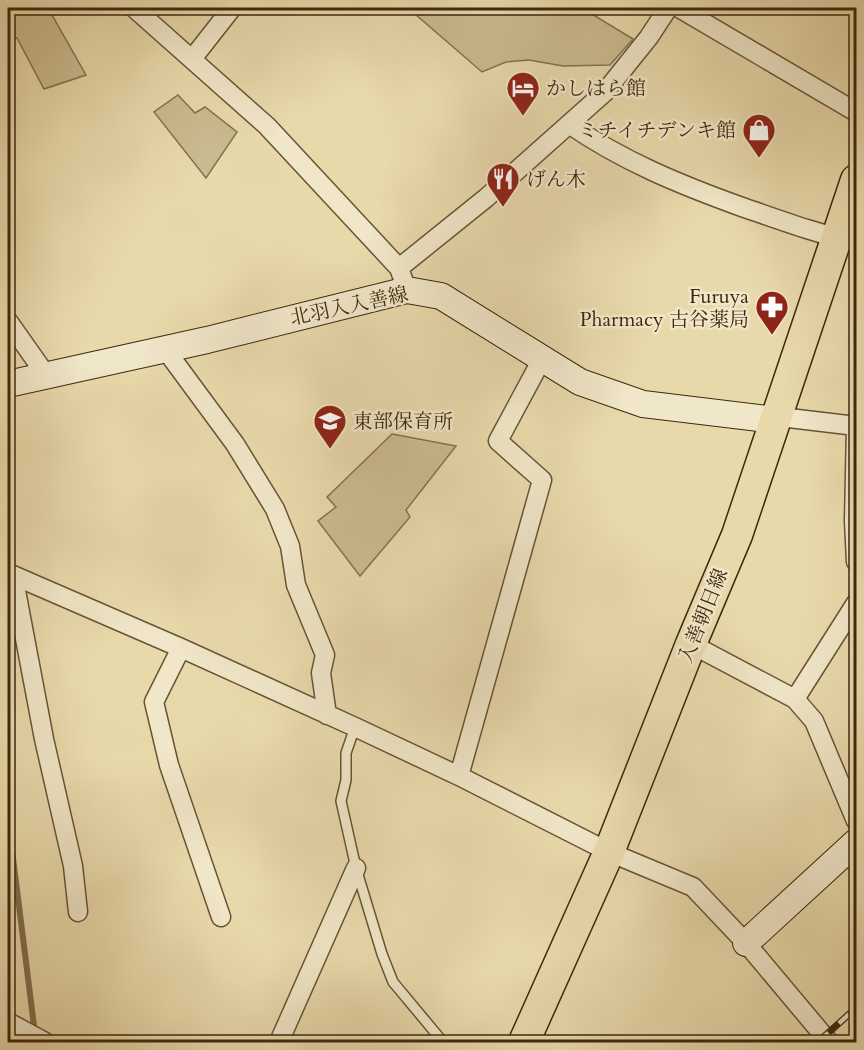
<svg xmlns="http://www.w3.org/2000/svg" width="864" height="1050" font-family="Cardo,'Noto Serif JP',serif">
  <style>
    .green { fill: #cbbb90; stroke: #84724e; stroke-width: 1.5 }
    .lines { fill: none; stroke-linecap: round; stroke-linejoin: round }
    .stream { stroke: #816e4b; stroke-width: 6 }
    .lane-casing { stroke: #685434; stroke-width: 12 }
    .street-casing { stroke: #685434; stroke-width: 21 }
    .secondary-casing { stroke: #3e280d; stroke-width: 28 }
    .primary-casing { stroke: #3e280d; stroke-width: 33 }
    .lane { stroke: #f0e6c8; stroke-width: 9 }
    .street { stroke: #f0e6c8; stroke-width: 18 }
    .secondary { stroke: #f0e6c8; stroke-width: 26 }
    .primary { stroke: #e8d9ab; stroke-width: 30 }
    .rail-casing { stroke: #3e280d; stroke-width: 7 }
    .rail { stroke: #f0e6c8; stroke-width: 4.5; stroke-dasharray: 14; stroke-linecap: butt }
    .labels { text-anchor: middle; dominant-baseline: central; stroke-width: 5; stroke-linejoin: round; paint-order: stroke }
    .poi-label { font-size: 20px; fill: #3e280d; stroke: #f0e6c8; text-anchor: start }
    .street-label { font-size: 20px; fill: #3e280d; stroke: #f0e6c8 }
  </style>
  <rect width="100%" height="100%" fill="#e8d9ab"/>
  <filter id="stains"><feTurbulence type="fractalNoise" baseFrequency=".00333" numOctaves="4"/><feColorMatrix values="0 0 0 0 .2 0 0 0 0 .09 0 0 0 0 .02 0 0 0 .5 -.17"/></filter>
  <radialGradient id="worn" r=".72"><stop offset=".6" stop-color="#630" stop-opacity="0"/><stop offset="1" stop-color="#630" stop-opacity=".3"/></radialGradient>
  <path class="green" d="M8 8H48L86 75 44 89 17 38 8 39Z
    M408 8H582L633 39 610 65 563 66 529 60 506 62 482 72Z
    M178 95 195 113 205 107 237 132 206 178 154 112Z
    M392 434 456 446 406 510 410 517 360 576 318 521 336 507 327 497Z"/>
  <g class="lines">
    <path class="stream" d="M8 818 35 1034"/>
    <g class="lane-casing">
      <path id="lane" d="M355 727 346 753V780L341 801 356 868 382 954 393 982 443 1042"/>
    </g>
    <g class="street-casing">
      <path id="street" d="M134 8 267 126 399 268 407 290
        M679 8 856 112
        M192 59 232 8
        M569 124C622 161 681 185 742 207 780 220 817 234 856 242
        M399 268 486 198 605 92 649 37 668 8
        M8 321 46 375
        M165 349 235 444 275 509 290 546 296 585 325 655 321 673 327 715
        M776 420 789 418 856 426
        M856 426 854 521 856 562
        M8 573 181 648 355 727 459 776 609 852 693 887 746 943 829 1042
        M13 575 44 739 73 866 78 912
        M856 603 795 699 814 721 856 821
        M691 644 795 699
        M181 648 154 702 169 765 221 917
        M459 776 542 480 498 441 542 359
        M8 1022 45 1042
        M279 1042 356 868"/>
    </g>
    <g class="secondary-casing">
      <path id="secondary" d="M8 384 207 340 407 290 441 296 580 382 643 404 776 420
        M746 943 856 842"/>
    </g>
    <g class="primary-casing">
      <path id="primary" d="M524 1042 609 852 691 644 737 535 856 180"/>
    </g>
    <use href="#lane" class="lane"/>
    <use href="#street" class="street"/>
    <use href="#secondary" class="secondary"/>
    <use href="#primary" class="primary"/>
    <g class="rail-casing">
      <path id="rail" d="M818 1042 856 1008
        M846 1042 856 1033"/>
    </g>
    <use href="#rail" class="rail"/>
  </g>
  <defs>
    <g id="hotel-pin" transform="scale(1.725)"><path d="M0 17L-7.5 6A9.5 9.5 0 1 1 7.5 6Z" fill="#8f2418" stroke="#f0e6c8"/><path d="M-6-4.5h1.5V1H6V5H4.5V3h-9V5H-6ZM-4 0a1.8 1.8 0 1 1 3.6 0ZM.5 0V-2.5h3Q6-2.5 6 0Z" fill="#fff"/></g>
    <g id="shop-pin" transform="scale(1.725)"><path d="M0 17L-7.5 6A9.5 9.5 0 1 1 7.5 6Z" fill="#8f2418" stroke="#f0e6c8"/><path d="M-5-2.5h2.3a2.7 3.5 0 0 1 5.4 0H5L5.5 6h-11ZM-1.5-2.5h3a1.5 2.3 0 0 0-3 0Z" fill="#fff"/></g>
    <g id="restaurant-pin" transform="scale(1.725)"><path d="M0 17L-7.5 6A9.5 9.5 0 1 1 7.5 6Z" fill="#8f2418" stroke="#f0e6c8"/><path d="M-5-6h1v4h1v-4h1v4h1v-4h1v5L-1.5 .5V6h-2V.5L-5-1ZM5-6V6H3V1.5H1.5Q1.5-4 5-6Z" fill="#fff"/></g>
    <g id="pharmacy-pin" transform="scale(1.725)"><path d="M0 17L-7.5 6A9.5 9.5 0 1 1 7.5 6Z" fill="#8f2418" stroke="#f0e6c8"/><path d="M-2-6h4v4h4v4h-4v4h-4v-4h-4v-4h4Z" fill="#fff"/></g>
    <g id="school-pin" transform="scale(1.725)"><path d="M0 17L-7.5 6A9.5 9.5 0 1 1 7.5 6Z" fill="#8f2418" stroke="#f0e6c8"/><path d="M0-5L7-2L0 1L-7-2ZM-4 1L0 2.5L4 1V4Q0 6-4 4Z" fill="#fff"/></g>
  </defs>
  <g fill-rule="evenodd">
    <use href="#hotel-pin" x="523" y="88"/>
    <use href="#shop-pin" x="759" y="130"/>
    <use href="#restaurant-pin" x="503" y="179"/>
    <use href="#pharmacy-pin" x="772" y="307"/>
    <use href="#school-pin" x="330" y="421"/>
  </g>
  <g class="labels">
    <g class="poi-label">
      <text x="546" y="88">かしはら館</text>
      <text x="736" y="130" text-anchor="end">ミチイチデンキ館</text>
      <text x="526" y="179">げん木</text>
      <text x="749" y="296" text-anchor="end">Furuya<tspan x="749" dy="23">Pharmacy 古谷薬局</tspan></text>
      <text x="353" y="421">東部保育所</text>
    </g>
    <g class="street-label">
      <text transform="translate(349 306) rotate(-12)">北羽入入善線</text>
      <text transform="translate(703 616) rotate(-68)">入善朝日線</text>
    </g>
  </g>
  <rect width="864" height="1050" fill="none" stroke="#e8d9ab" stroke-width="30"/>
  <rect x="9" y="9" width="846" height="1032" fill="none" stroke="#3e280d" stroke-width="3"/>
  <rect x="15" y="15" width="834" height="1020" fill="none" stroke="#3e280d" stroke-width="1.5"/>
  <rect width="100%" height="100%" filter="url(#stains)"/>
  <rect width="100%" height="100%" fill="url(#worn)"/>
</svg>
